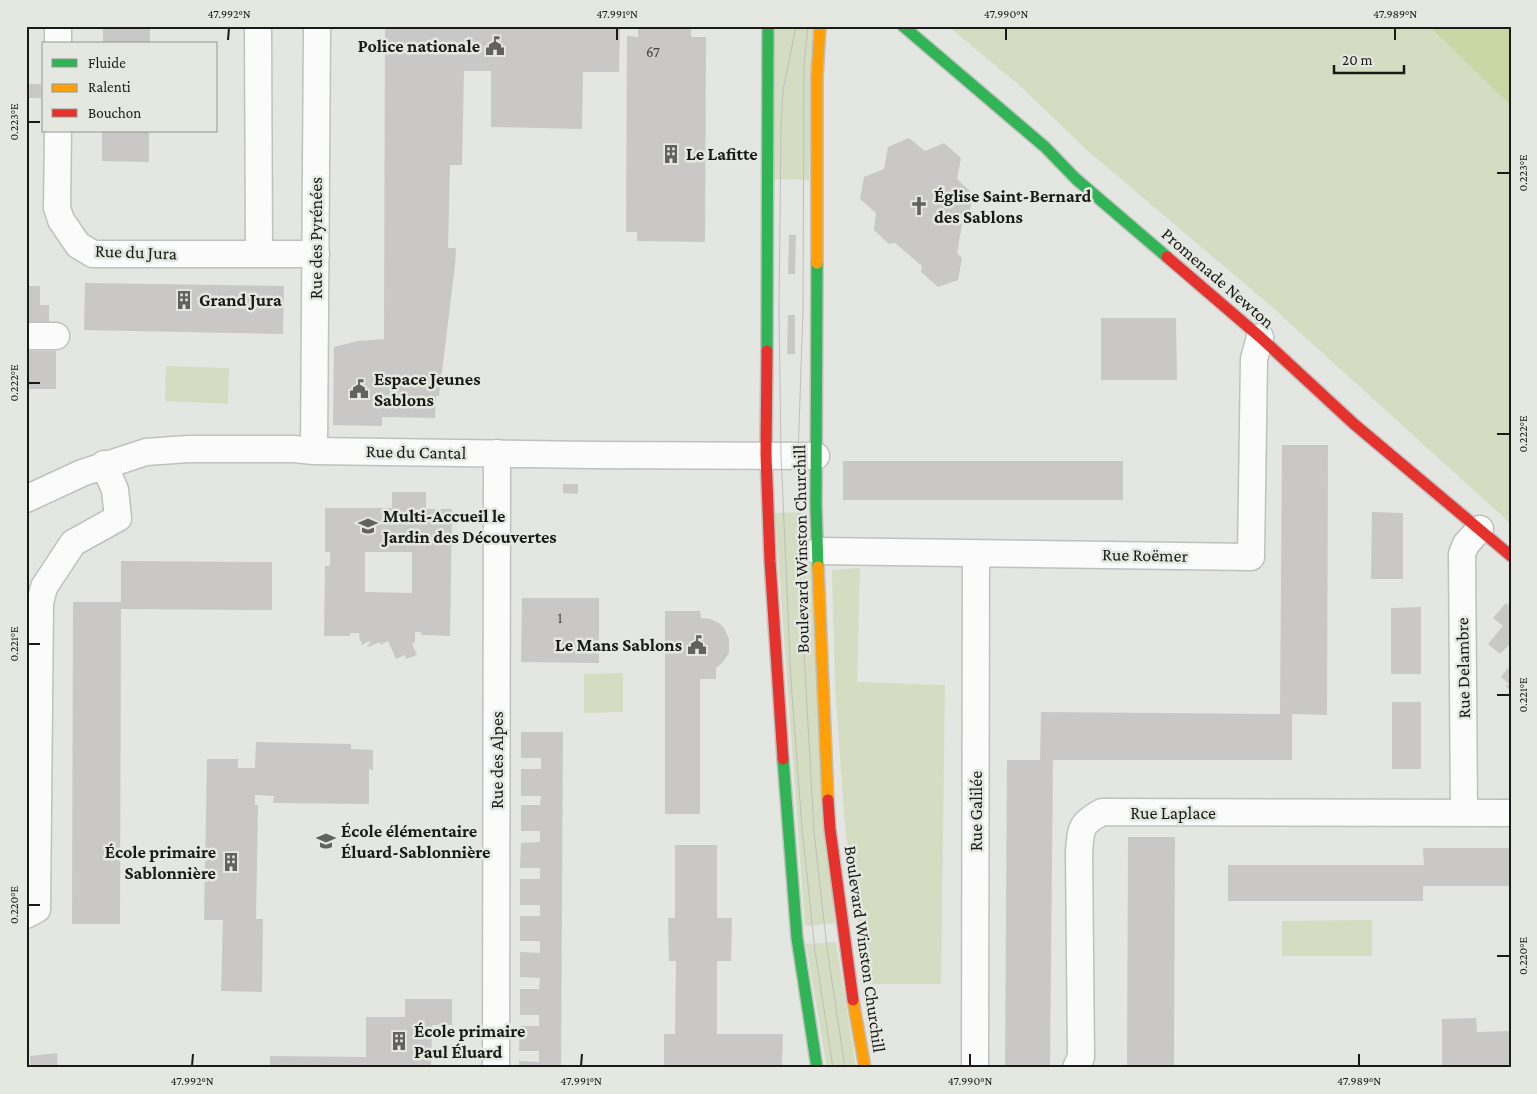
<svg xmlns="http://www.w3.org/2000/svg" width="1537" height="1094" font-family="'Crimson Pro',serif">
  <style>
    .green { fill: #d4dcc2 }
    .water { fill: #c9d6a6 }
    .building { fill: #c9c8c7; fill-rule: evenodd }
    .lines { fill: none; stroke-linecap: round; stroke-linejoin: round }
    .street-casing { stroke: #bfc1be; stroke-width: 29 }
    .fast-casing { stroke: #bfc1be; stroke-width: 14 }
    .slow-casing { stroke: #bfc1be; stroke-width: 14 }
    .jam-casing { stroke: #bfc1be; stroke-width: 14 }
    .street { stroke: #fbfbfb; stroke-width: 26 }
    .fast { stroke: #30b455; stroke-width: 11 }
    .slow { stroke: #ff9f0a; stroke-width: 11 }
    .jam { stroke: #e5322d; stroke-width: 11 }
    .tram { stroke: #bfbfbe; stroke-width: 1 }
    .ticks { fill: none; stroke: #1a1b18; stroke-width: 2 }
    .labels { text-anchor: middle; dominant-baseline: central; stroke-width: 5; stroke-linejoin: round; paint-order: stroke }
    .number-label { font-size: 15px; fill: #464644 }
    .poi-label { font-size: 18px; font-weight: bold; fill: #1a1b18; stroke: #e5e8e0; text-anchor: start }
    .street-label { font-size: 18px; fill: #1a1b18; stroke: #e5e8e0 }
    .neatline { fill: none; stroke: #1a1b18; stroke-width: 2 }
    .ticks-label { font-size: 12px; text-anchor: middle; fill: #1a1b18 }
  </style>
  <rect width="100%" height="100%" fill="#e4e6e2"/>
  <path class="green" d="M774 26H813L809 180 773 179Z
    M948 26H1429L1511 106V524L1272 307 1088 151 1019 85Z
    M166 366 229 368 228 404 165 401Z
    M807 512 835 923 805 926 775 513Z
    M860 568 857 682 945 685 941 984H866L845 826 835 686 832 570Z
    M623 673V712L584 713V674Z
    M1372 920V956H1282V921Z
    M836 942 856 1068H827L806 944Z"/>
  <path class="water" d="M1429 26H1511V106Z"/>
  <path class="building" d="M103 26H150V44H103Z
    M385 26H620L619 72H583L582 129 491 127V71H464L462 165H450L448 248H456L455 265 439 396H436L435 418 382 417V426L333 425 334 347 358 341 384 339Z
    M638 26H691V37H706L705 242 637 241V232H626L627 36 638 37Z
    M26 84H41V98H26Z
    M102 131H149V162L102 161Z
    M909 138 925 151 944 143 961 158 957 179 973 194 969 216 963 219 957 253 962 258 958 280 938 287 921 272 922 266 895 243 889 244 874 230 876 213 860 199 864 177 884 169 888 147Z
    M789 235H796L795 274H788Z
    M85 283 284 286 283 334 84 330Z
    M26 286H40V305H49V323H26Z
    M788 315H795V354H787Z
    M1101 318H1176L1177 380H1101Z
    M26 351H56V389H26Z
    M1282 445H1328L1327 715 1292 714V760H1053L1050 1068H1005L1007 760H1040L1041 712 1280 714Z
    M843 461H1123V500H843Z
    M563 484H578V494L563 493Z
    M392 492H426V509H452L450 636 421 635V632H415V642L412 644 417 655 406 659 405 655 396 659 388 641 380 645V642L368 647 367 645 370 644 369 641 362 645 361 643 363 642 360 641 359 633H350V636H324L325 566H330V552H325V508H392ZM365 552H412V593L365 592Z
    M1372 512 1403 513V579H1371Z
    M121 561 272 562V610L121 609 120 924H72L73 602H121Z
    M522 598H599V663L521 662Z
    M1506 603 1511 607V643L1500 654 1488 644 1503 626 1493 618Z
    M1421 607V674H1391V608Z
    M665 611H700L701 618 710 619 719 623 724 628 729 639V653L722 663 716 668V679H700V814H665Z
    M1508 668 1511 670V691L1506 686 1509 684 1501 677Z
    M1392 702H1421V769H1392Z
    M521 732H563L561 1068H519V1061L539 1062V1051H519L520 1026H539V1015H520V989H539L540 978 520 977V952L540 953V941H520V916H540V905H520V879H540V868H520L521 843 540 842V831H521V805H540L541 796H521V769H541V758H521Z
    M256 742 351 744V749L373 750V770L369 769V804L273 803 274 796 255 795V805H258L256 919H263L262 992 221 991 223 920H204L207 759H238V768H255Z
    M1128 837H1175L1174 1068H1127Z
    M675 845H717V918H732L731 961H717V1034H783L782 1068H664V1034H675L676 961H669L668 918H675Z
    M1423 848H1511V886H1423V901H1228V865H1424Z
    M405 999H452V1025H432L431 1068H270V1056L366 1057V1017H405Z
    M1476 1018 1477 1032 1511 1031V1068H1442V1019Z
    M57 1053 58 1068H31L30 1056Z"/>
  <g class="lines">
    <g class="street-casing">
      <path id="street" d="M58 26V44
        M258 26 259 254
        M58 131 57 208 61 220 78 245 93 254H316
        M26 336H56
        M314 451 317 26
        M26 499 82 473 146 452 188 449H294L314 451 591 455 816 456
        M818 551 1251 557 1254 359 1260 337
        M1464 813 1462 554 1466 544 1480 529
        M26 915 37 909 40 603 44 587 73 543 118 518 115 490 104 464
        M496 1068 497 453
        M975 1068 976 553
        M1076 1068 1081 1057 1079 852C1081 828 1080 824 1102 812L1511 813"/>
    </g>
    <g class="fast-casing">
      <path id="fast" d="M903 26 1045 147 1076 179 1167 257
        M817 263 816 506 818 567
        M767 351 768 26
        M783 759 797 938 817 1068"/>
    </g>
    <g class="slow-casing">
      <path id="slow" d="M817 263V77L820 26
        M818 567 828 800
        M853 1000 865 1068"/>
    </g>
    <g class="jam-casing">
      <path id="jam" d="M1167 257 1260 337 1354 424 1511 556
        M767 351 766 455 770 561 783 759
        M828 800 830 829 853 1000"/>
    </g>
    <use href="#street" class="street"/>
    <use href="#fast" class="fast"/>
    <use href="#slow" class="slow"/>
    <use href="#jam" class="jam"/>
    <path class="tram" d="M796 26 783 90 781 127 779 311 781 455 791 681 802 828 815 951 833 1068
      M808 26 804 64 803 311 798 455 800 581 814 831 827 948 845 1068"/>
  </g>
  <path class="ticks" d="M228 40 229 28M617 40V28M1006 40V28M1395 40V28M28 122H40M1497 173H1510M28 383H40M1497 434H1510M28 644H40M1497 695H1510M28 905H40M1497 956H1510M192 1066 193 1054M581 1066 582 1054M970 1066V1054M1359 1066V1054"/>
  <defs>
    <g id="civic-bare" transform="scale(1.5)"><path d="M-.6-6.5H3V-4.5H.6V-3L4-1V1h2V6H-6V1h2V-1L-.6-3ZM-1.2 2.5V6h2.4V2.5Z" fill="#61625f" stroke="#e5e8e0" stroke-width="2.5" paint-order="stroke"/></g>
    <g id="building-bare" transform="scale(1.5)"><path d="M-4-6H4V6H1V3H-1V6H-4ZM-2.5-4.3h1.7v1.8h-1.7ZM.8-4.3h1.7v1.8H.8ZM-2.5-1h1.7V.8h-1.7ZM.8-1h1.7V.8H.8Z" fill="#61625f" stroke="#e5e8e0" stroke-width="2.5" paint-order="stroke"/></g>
    <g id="church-bare" transform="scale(1.5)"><path d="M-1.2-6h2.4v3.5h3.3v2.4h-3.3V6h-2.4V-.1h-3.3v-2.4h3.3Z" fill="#61625f" stroke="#e5e8e0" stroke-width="2.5" paint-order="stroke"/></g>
    <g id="school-bare" transform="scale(1.5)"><path d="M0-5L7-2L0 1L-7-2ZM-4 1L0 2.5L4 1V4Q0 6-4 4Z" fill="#61625f" stroke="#e5e8e0" stroke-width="2.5" paint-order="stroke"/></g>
  </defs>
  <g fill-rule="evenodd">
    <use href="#civic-bare" x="495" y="46"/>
    <use href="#building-bare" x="671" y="154"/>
    <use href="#church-bare" x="919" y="206"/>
    <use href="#building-bare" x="184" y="300"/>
    <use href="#civic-bare" x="359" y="389"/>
    <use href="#school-bare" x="368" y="526"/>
    <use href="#civic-bare" x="697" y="645"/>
    <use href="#school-bare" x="326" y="841"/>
    <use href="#building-bare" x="231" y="862"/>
    <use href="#building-bare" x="399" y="1041"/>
  </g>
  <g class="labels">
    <g class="number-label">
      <text x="653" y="52">67</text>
      <text x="560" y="618">1</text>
    </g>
    <g class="poi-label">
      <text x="480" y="46" text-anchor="end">Police nationale</text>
      <text x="686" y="154">Le Lafitte</text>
      <text x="934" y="196">Église Saint-Bernard<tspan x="934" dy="21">des Sablons</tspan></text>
      <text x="199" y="300">Grand Jura</text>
      <text x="374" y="379">Espace Jeunes<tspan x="374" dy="21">Sablons</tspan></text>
      <text x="383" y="516">Multi-Accueil le<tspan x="383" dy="21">Jardin des Découvertes</tspan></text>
      <text x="682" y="645" text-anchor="end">Le Mans Sablons</text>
      <text x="341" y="831">École élémentaire<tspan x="341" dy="21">Éluard-Sablonnière</tspan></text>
      <text x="216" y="852" text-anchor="end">École primaire<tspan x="216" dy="21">Sablonnière</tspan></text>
      <text x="414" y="1031">École primaire<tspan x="414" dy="21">Paul Éluard</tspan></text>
    </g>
    <g class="street-label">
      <text transform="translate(316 238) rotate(-90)">Rue des Pyrénées</text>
      <text transform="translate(136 252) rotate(2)">Rue du Jura</text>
      <text transform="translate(1218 278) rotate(41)">Promenade Newton</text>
      <text transform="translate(416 452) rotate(1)">Rue du Cantal</text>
      <text transform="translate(801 549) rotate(-91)">Boulevard Winston Churchill</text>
      <text transform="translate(1145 555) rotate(1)">Rue Roëmer</text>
      <text transform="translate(1463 668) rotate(-91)">Rue Delambre</text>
      <text transform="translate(497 760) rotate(-90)">Rue des Alpes</text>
      <text transform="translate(976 811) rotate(-90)">Rue Galilée</text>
      <text x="1173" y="813">Rue Laplace</text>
      <text transform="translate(865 949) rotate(82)">Boulevard Winston Churchill</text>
    </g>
  </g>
  <rect width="1537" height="1094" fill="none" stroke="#e5e8e0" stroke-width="55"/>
  <rect x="42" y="42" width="175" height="90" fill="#e5e8e0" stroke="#949690"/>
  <rect x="52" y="59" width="25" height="8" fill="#30b455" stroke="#949690"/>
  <text x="88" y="68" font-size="15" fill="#1a1b18">Fluide</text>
  <rect x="52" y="84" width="25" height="8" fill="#ff9f0a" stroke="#949690"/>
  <text x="88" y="92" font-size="15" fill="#1a1b18">Ralenti</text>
  <rect x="52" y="109" width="25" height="8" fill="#e5322d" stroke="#949690"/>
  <text x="88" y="118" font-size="15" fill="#1a1b18">Bouchon</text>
  <path d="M1334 65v8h70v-8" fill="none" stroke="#1a1b18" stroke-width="2.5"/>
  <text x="1342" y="65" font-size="15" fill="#1a1b18" stroke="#e5e8e0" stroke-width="4" paint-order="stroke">20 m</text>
  <rect x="28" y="28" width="1482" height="1038" class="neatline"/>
  <g class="ticks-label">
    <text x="229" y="18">47.992°N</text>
    <text x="617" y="18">47.991°N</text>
    <text x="1006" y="18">47.990°N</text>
    <text x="1395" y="18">47.989°N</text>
    <text transform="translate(14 122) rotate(-90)" y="4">0.223°E</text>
    <text transform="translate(1523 173) rotate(-90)" y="4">0.223°E</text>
    <text transform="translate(14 383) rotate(-90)" y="4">0.222°E</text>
    <text transform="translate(1523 434) rotate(-90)" y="4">0.222°E</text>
    <text transform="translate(14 644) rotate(-90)" y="4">0.221°E</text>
    <text transform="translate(1523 695) rotate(-90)" y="4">0.221°E</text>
    <text transform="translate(14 905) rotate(-90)" y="4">0.220°E</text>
    <text transform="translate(1523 956) rotate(-90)" y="4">0.220°E</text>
    <text x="192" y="1085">47.992°N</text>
    <text x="581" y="1085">47.991°N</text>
    <text x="970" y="1085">47.990°N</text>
    <text x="1359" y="1085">47.989°N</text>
  </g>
</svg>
